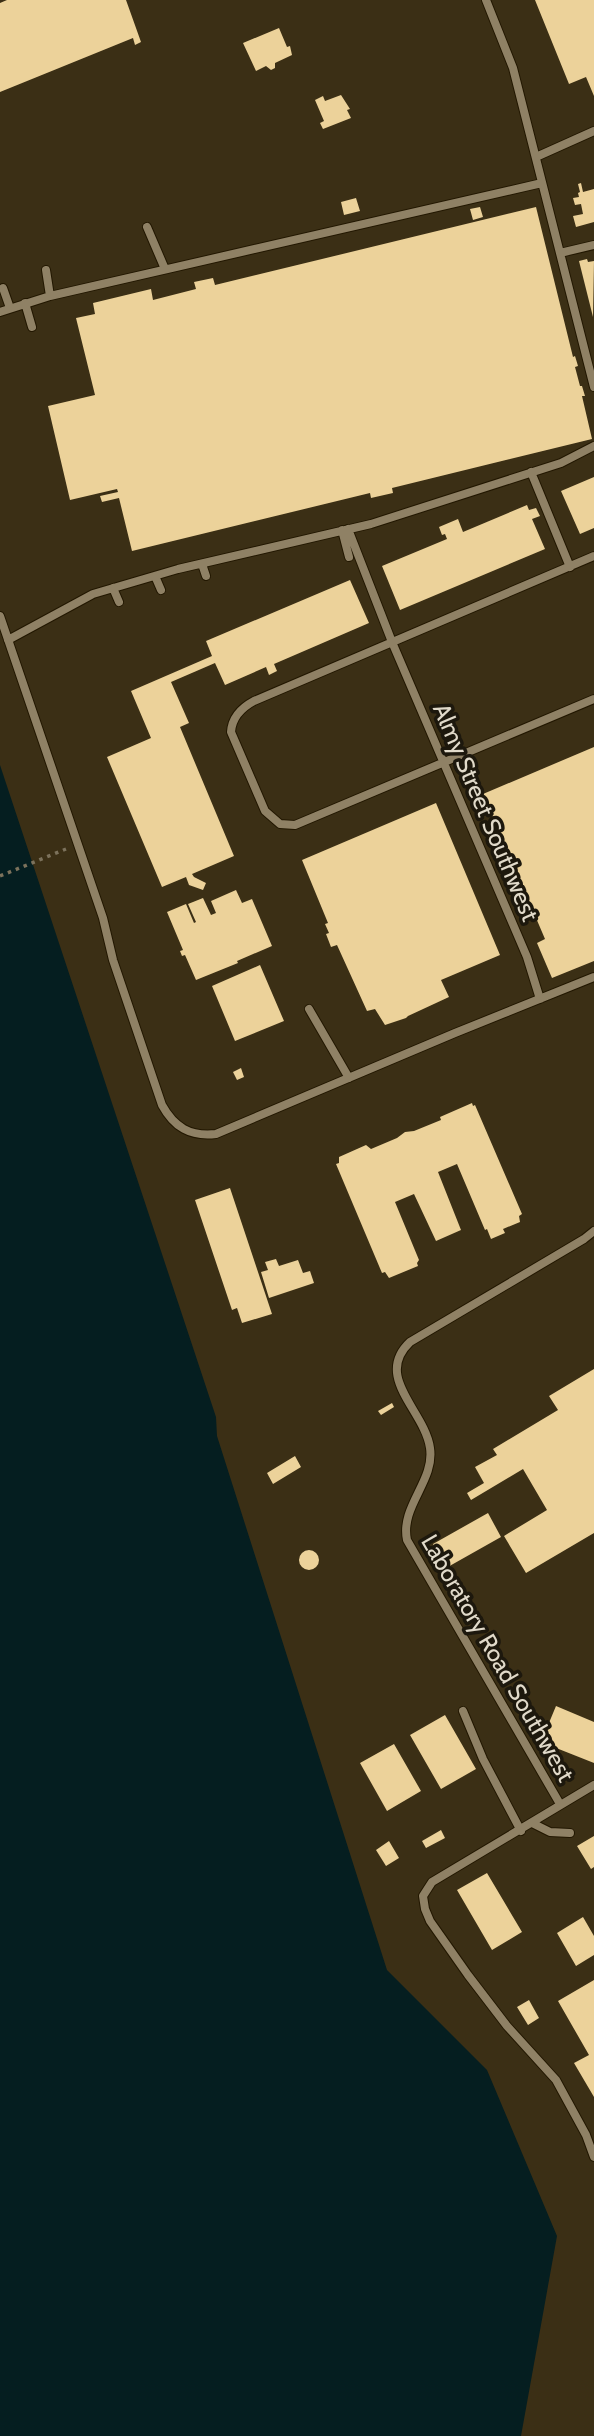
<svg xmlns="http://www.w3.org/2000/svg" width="594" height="2436" font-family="Cabin,sans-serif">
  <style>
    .water { fill: #051e20 }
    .building { fill: #ecd29a }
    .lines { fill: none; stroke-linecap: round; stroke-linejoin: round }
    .lane-casing { stroke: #221700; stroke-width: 10 }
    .path { stroke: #7c725c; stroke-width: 3.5; stroke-dasharray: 3.5 5; stroke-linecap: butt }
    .lane { stroke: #8f8165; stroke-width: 8 }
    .labels { text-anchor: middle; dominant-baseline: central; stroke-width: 7; stroke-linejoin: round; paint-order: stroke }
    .street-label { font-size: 24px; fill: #e1daca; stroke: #1d180d }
  </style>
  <rect width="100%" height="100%" fill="#3b2f15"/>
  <path class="water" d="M0 765 216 1417 217 1436 387 1970 487 2070 557 2236 521 2436H0Z"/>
  <path class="building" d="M7 0H126L141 42 135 45 133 38 0 92V3Z
    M535 0H594V96L586 77 569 84Z
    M279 28 287 47 290 46 292 55 275 63V68L271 70 266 66 256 71 243 43Z
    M341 95 350 109 347 110 351 118 323 129 320 123 324 121 315 100 323 96 325 101Z
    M581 183 583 192 594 189V222L576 227 573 216 583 214 581 204 575 205 573 198 579 197 578 193 580 192 578 184Z
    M356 198 360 211 344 215 341 202Z
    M480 207 483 217 473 220 470 209Z
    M536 207 573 357 575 356 578 366 575 367 580 386H582L585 396H582L592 439 392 488 393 493 371 498 370 493 132 551 119 498 102 502 100 496 118 492 117 489 70 500 48 406 95 395 76 318 95 314 93 303 151 289 153 300 196 289 194 282 213 278 215 285Z
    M587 259 588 262 594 261 593 317 579 261Z
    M594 477V528L580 534 561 491Z
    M527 505 529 510 536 508 540 516 532 519 545 549 400 610 382 566 447 539 445 534 442 535 439 527 458 519 463 532Z
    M350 580 369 623 274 664 277 671 269 675 266 667 225 685 215 663 171 682 189 723 180 727 234 856 192 874 194 877 206 883 203 890 189 885 186 877 162 887 107 757 151 738 131 691 212 656 206 641Z
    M594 747V961L552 978 537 943 545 939 483 794Z
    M436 803 500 955 441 980 449 997 408 1016 406 1018 385 1025 375 1009 367 1011 337 945 331 947 326 934 329 933 325 924 328 923 302 860Z
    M236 890 242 903 252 899 272 946 237 961 238 963 196 980 185 955 182 956 180 951 183 950 167 912 186 904 194 923 196 922 188 904 203 898 211 915 216 913 211 901Z
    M260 965 284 1021 235 1041 212 986Z
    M241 1068 244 1077 237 1080 233 1072Z
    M472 1103 473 1106 475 1105 522 1214 519 1216 520 1222 503 1229 505 1233 491 1239 487 1229 485 1230 457 1164 438 1172 461 1230 436 1241 414 1194 395 1202 419 1260 417 1263 418 1266 389 1278 385 1272 382 1273 336 1164 339 1163V1157L366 1145 371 1149 397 1138 405 1132 414 1131 441 1120 440 1117Z
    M230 1188 272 1314 242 1323 237 1308 232 1310 195 1200Z
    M276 1259 279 1266 298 1260 303 1273 310 1271 314 1283 269 1298 261 1272 268 1270 265 1262Z
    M594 1369V1533L526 1573 504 1536 547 1510 523 1469 471 1500 467 1493 484 1483 475 1467 497 1455 493 1449 558 1410 549 1396Z
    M392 1403 394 1407 381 1415 378 1411Z
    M295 1456 301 1467 273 1484 267 1473Z
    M488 1513 501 1537 446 1568 433 1544Z
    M299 1560a10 10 0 1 1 20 0a10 10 0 1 1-20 0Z
    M556 1706 594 1722V1763L541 1742Z
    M445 1715 476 1769 441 1789 410 1735Z
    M394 1744 421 1791 387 1811 360 1763Z
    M441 1830 445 1838 426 1848 422 1841Z
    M594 1836V1867L591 1869 577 1846Z
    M389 1841 399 1858 386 1866 376 1850Z
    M487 1873 522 1932 492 1950 457 1890Z
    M583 1917 594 1936V1955L576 1966 557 1933Z
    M594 1980V2097L574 2063 589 2055 558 2001Z
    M529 2000 539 2018 528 2025 517 2007Z"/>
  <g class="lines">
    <g class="lane-casing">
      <path id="lane" d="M486 0 513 68 594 387
        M536 157 594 131
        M147 227 165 269
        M560 253 594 245
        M46 270 50 296
        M3 288 10 308
        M25 303 32 327
        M0 312 50 296 542 183
        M531 472 570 567
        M348 529 392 642 527 957 540 999
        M342 530 349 557
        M594 556 254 701C241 708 232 717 231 732L265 811 280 824 295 825 594 699
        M202 564 206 576
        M155 576 161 590
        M113 588 119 602
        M0 616 103 918 113 960 162 1105C174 1127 190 1137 216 1134L455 1033 594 977
        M8 640 93 594 178 569 371 524 561 463 594 446
        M309 1009 349 1078
        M463 1711 483 1759 521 1831
        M594 1785 432 1882 423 1896 425 1909 430 1921 468 1975 507 2026 556 2080 586 2135 594 2157
        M560 1804 407 1540C400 1506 435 1481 430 1448 425 1411 373 1377 410 1342L584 1239 594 1231
        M532 1823 550 1832 570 1833"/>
    </g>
    <path class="path" d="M0 876 66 849"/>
    <use href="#lane" class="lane"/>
  </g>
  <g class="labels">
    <g class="street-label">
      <text transform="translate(486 812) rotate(67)">Almy Street Southwest</text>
      <text transform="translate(498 1658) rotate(60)">Laboratory Road Southwest</text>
    </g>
  </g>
</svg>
